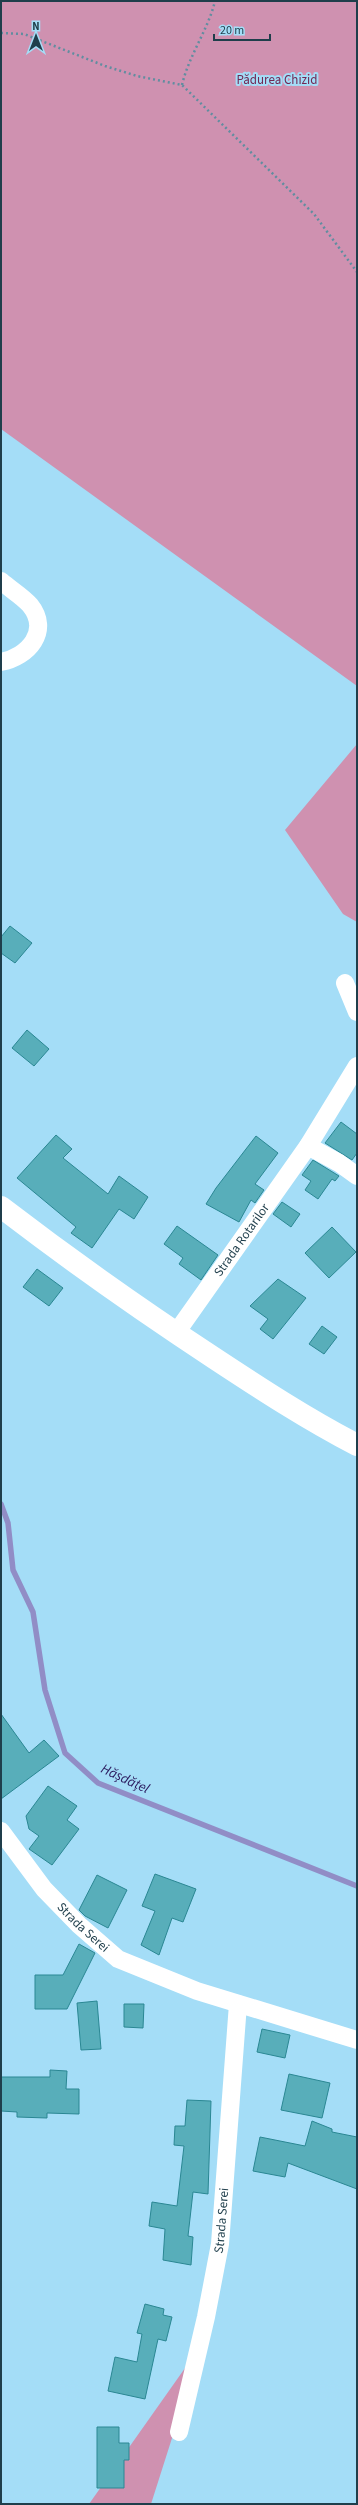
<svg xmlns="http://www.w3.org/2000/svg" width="358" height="2505" font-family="'Source Sans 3',sans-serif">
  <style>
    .forest { fill: #cf91b0 }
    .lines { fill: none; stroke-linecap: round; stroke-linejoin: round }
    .stream { stroke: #918dc6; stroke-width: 5.5 }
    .building { fill: #58aeba; stroke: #2a8793 }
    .path { stroke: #618da0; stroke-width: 2.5; stroke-dasharray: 2 3; stroke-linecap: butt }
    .street { stroke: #fff; stroke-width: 18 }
    .primary { stroke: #fff; stroke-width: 22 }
    .labels { text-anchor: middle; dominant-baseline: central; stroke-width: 4; stroke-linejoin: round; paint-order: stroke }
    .park-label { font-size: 13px; fill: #712853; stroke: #a4ddf7 }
    .street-label { font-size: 13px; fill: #1f3e4b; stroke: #a4ddf7 }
    .water-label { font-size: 14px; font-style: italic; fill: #2a1a5e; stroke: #a4ddf7 }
  </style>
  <rect width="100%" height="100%" fill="#a4ddf7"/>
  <path class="forest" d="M1 1H357V686L1 429Z
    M357 744V922L343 914 285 830Z
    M202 2344 151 2504H89Z"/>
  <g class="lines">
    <path class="stream" d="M1 1504 8 1523 13 1570 33 1612 45 1690 65 1753 98 1783 357 1886"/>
  </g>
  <path class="building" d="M10 926 32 943 15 963 1 953V937Z
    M27 1030 49 1049 34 1066 12 1048Z
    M341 1122 357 1134V1153L352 1160 325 1143Z
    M56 1135 72 1149 63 1158 108 1194 119 1176 148 1197 134 1219 119 1209 92 1248 71 1233 76 1227 17 1178Z
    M256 1136 278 1153 255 1184 264 1190 255 1203 251 1200 239 1222 206 1204 216 1188Z
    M313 1160 339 1176 335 1181 332 1179 318 1199 305 1190 311 1181 302 1175Z
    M282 1202 300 1214 291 1227 273 1214Z
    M177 1226 218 1255 201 1280 179 1264 183 1258 164 1244Z
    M332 1227 356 1252 329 1278 305 1253Z
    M37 1269 63 1288 49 1306 23 1287Z
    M278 1279 306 1298 273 1339 260 1329 268 1319 250 1306Z
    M322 1326 337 1337 324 1354 309 1344Z
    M1 1714 29 1753 44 1740 59 1756 1 1799Z
    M48 1786 77 1806 67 1820 79 1829 52 1865 29 1849 39 1836 29 1829 26 1816Z
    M155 1874 196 1889 183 1922 172 1918 159 1955 141 1945 155 1911 142 1906Z
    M97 1875 127 1890 108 1928 85 1916 79 1910Z
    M79 1944 95 1953 67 2009H35V1975H63Z
    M97 2001 101 2049 81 2050 77 2003Z
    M124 2004H144L143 2028 124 2027Z
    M262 2029 290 2035 285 2058 257 2052Z
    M50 2070 67 2071 66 2089H79V2114L47 2113V2118L17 2117V2112L1 2111V2077H50Z
    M289 2074 330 2083 322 2118 281 2110Z
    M187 2100 211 2101 208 2194 193 2192 188 2236 193 2237 191 2265 163 2260 165 2229 149 2226 152 2202 177 2206 184 2146 174 2145 175 2126H185Z
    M312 2121 332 2129V2132L357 2137V2189L288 2163 285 2177 253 2171 260 2137 305 2146Z
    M145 2304 164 2309 163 2315 172 2317 166 2341 158 2339 145 2399 108 2391 115 2357 137 2362 142 2334 137 2333Z
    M97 2427H119V2443H129V2460H124V2488H97Z"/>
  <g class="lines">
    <path class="path" d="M1 33 24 34 105 66 137 76 182 85 314 214 357 272
      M182 85C189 55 208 30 215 1"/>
    <g class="street">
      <path d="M1 581C10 589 22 596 30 605 51 631 28 657 1 662"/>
      <path d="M345 983 357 1012"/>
      <path d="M308 1146 339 1163 357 1176"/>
      <path id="s1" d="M176 1333 308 1146 357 1066"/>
      <path id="s2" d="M1 1831 44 1889 79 1925 118 1959 197 1991 357 2040"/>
      <path id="s3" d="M179 2432 206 2317 220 2244 238 2004"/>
    </g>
    <path class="primary" d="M1 1207C70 1260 141 1310 214 1358 261 1389 307 1419 357 1445"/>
  </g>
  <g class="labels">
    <g class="park-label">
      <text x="277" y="80">Pădurea Chizid</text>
    </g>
    <g class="street-label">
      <text stroke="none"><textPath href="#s1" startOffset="114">Strada Rotarilor</textPath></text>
      <text stroke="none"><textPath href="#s2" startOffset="127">Strada Serei</textPath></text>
      <text stroke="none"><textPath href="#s3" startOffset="216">Strada Serei</textPath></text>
    </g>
    <g class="water-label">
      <text transform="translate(125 1779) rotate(25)">Hășdățel</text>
    </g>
  </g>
  <rect width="358" height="2505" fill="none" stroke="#1f3e4b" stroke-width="4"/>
  <g transform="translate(36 36)" stroke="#a4ddf7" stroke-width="3" paint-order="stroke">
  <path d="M0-3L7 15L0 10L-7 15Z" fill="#1f3e4b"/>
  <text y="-6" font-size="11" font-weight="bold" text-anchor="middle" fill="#1f3e4b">N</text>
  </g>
  <path d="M214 34v6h56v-6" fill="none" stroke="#1f3e4b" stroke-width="2"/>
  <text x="220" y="34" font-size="12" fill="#1f3e4b" stroke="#a4ddf7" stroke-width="3" paint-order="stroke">20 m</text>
</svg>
